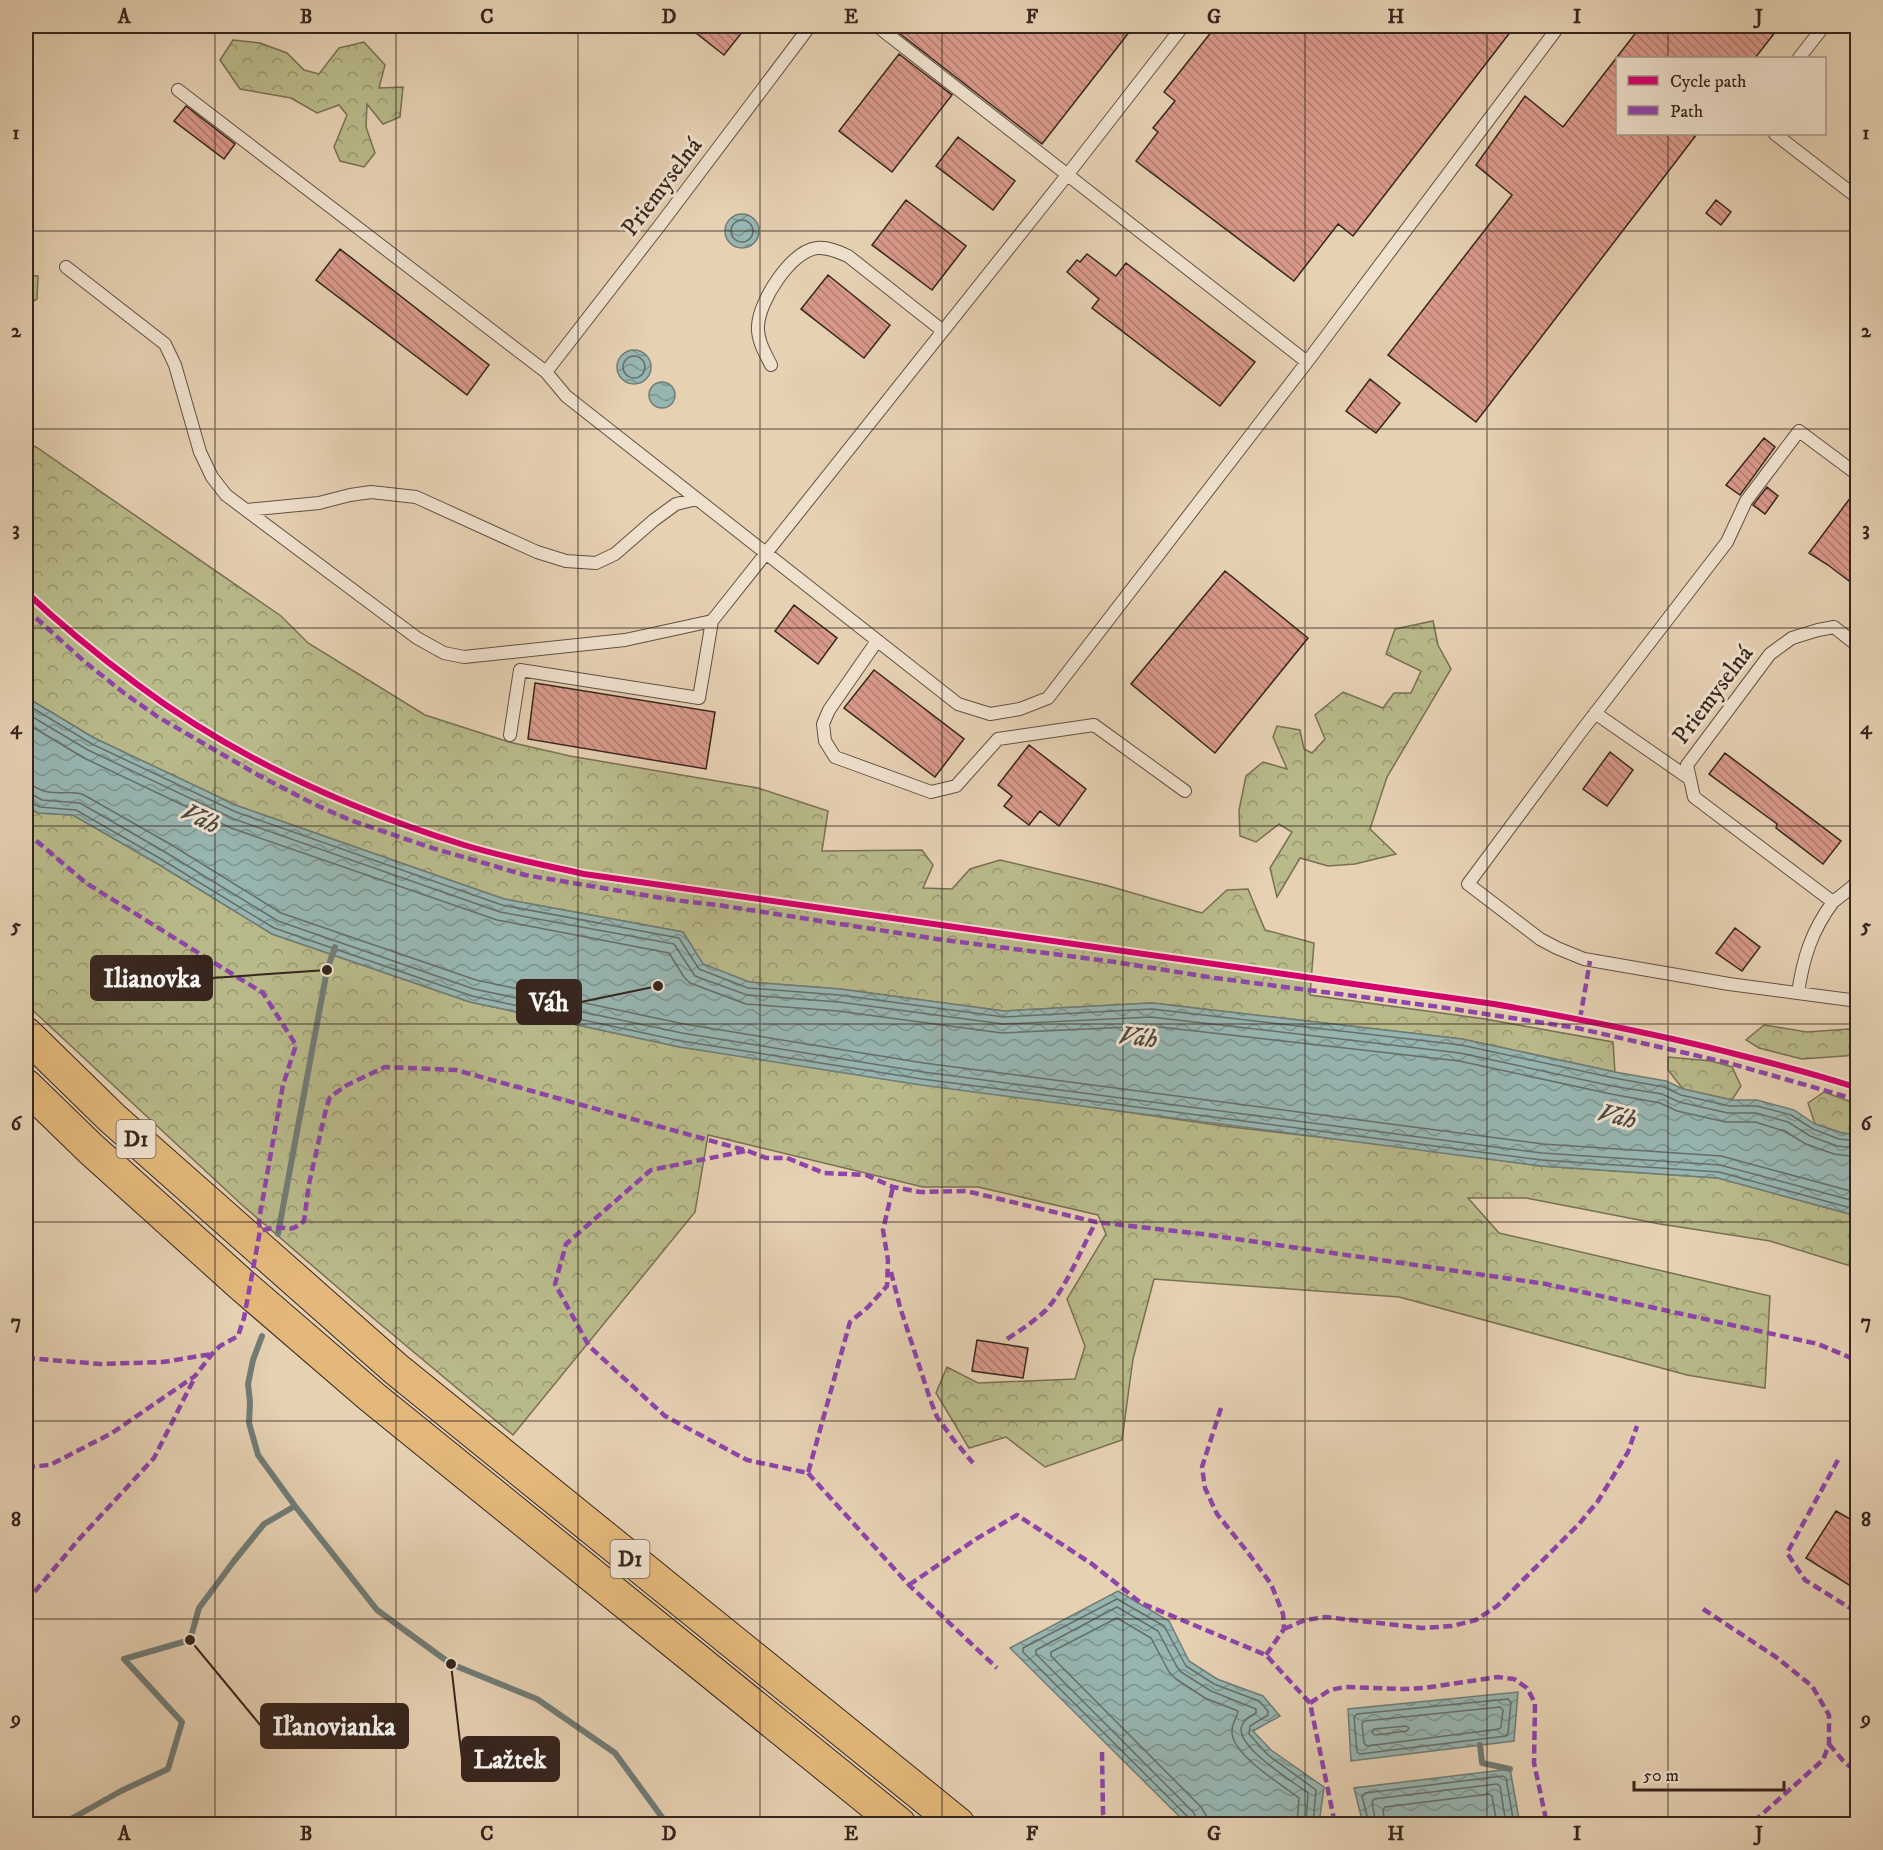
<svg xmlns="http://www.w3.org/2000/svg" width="1883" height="1850" font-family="'IM FELL DW Pica',serif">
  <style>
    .forest { fill: url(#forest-crowns); stroke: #787054; stroke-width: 1.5 }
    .water { fill: url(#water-waves); stroke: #707c77; stroke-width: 1.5 }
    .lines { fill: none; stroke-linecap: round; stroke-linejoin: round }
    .shore { stroke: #666e68; stroke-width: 1.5 }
    .stream { stroke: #707c77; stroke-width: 6 }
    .building { fill: url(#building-back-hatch); stroke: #36251e; stroke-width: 1.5 }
    .service-casing { stroke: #625043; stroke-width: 14 }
    .motorway-casing { stroke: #36251e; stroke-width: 35 }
    .service { stroke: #efe1ce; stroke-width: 12 }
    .motorway { stroke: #e3b87a; stroke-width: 33 }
    .quiet { stroke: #8e44ad; stroke-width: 4.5; stroke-dasharray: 9 4.5; stroke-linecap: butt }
    .cycleway-casing { stroke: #efe1ce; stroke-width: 10 }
    .cycleway { stroke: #d6006c; stroke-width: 6 }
    .grid { fill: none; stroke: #36251e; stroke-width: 1.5; stroke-opacity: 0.55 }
    .labels { text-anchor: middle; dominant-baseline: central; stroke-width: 6; stroke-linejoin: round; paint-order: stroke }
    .shield { fill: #efe1ce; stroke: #6e5d53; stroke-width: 1.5 }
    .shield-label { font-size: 22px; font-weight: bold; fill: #36251e }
    .street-label { font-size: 24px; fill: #36251e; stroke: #efe1ce }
    .water-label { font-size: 26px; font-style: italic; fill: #4e4943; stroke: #efe1ce }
    .leader { fill: none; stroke: #36251e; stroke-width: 2 }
    .callout-dot { fill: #36251e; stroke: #efe1ce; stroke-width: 2 }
    .callout { fill: #36251e; stroke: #36251e; stroke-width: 2 }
    .callout-label { font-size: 26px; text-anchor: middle; font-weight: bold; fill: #fff }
    .neatline { fill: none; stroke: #36251e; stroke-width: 2 }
    .grid-label { font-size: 20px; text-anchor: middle; font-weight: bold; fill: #36251e }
  </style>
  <defs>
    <pattern id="forest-crowns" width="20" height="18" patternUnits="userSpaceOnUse" patternTransform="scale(1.5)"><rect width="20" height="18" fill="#b9ba8a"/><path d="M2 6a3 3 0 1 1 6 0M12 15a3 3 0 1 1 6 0" fill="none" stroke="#979770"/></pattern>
    <pattern id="water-waves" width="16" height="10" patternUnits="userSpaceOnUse" patternTransform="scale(1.5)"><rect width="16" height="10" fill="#97b6b2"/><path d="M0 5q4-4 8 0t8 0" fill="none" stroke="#7c9490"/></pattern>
    <pattern id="building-back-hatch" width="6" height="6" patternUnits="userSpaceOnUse" patternTransform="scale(1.5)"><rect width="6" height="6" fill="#d9998a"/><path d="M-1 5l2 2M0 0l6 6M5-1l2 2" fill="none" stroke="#b17d70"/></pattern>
  </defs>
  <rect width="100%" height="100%" fill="#e6d1b3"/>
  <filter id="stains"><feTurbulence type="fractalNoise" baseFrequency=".00333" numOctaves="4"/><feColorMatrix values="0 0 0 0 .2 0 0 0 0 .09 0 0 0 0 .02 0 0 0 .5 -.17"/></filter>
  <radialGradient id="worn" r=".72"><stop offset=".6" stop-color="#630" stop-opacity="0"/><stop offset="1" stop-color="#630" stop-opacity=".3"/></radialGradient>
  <path class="forest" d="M233 40 260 43 287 53 304 70 319 74 339 48 364 42 385 65 379 88 403 87 400 117 383 124 367 104 366 127 375 153 364 167 340 161 334 147 347 115 339 105 317 113 291 98 240 89 220 60Z
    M26 275 38 276 37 299 26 305Z
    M26 443 36 447 281 616 308 643 425 715 509 742 570 756 758 788 828 811 822 851 922 850 933 865 923 888 952 889 970 869 1000 860 1105 885 1202 913 1227 890 1248 889 1265 930 1314 943 1310 995 1485 1019 1613 1042 1615 1072 1462 1039 1152 1003 1004 1011 840 989 749 982 703 964 683 932 504 899 238 806 94 738 26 697Z
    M1433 621 1438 645 1451 669 1387 777 1370 829 1396 854 1355 864 1328 866 1300 858 1277 897 1270 868 1292 832 1279 824 1256 842 1240 836 1239 810 1246 776 1263 762 1287 769 1273 737 1277 726 1300 730 1304 749 1312 753 1325 739 1315 715 1343 692 1383 708 1394 693H1411L1421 671 1386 654 1395 629Z
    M26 806 38 813 73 815 158 864 272 934 470 1002 680 1047 1223 1126 1388 1145 1541 1166 1718 1178 1857 1216V1268L1770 1241 1660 1224 1526 1198H1468L1499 1233 1770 1296 1765 1388 1687 1375 1399 1297 1154 1279 1133 1359 1122 1440 1045 1467 1006 1437 969 1448 936 1393 947 1367 978 1383 1075 1379 1085 1346 1067 1299 1106 1234 1098 1215 978 1187H923L708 1135 695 1212 513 1435 373 1318 241 1204 26 1004Z
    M1764 1025 1807 1032 1849 1029 1857 1031V1055L1802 1059 1759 1048 1746 1040Z
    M1668 1057 1711 1061 1732 1067 1741 1086 1732 1100 1683 1089 1668 1070Z
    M1824 1092 1857 1104V1135L1842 1133 1815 1124 1808 1103Z"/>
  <path class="water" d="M725 231a17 17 0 1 1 34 0a17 17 0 1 1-34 0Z
    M617 367a17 17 0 1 1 34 0a17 17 0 1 1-34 0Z
    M649 395a13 13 0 1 1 26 0a13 13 0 1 1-26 0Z
    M26 697 94 738 238 806 504 899 683 932 703 964 749 982 840 989 1004 1011 1152 1003 1462 1039 1615 1072 1666 1081 1683 1089 1732 1100H1757L1794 1110 1815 1124 1842 1133 1857 1135V1216L1718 1178 1541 1166 921 1085 680 1047 470 1002 272 934 158 864 73 815 38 813 26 806Z
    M1118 1591 1169 1621 1189 1661 1217 1679 1263 1696 1280 1716 1253 1731 1271 1750 1324 1787 1319 1824H1187L1010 1648Z
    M1518 1692 1514 1741 1351 1761 1348 1709Z
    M1510 1769 1520 1824H1363L1354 1788Z"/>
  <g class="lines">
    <path class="shore" d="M731 231a11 11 0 1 1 22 0a11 11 0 1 1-22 0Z
      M623 367a11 11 0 1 1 22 0a11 11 0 1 1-22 0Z
      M26 704 92 744 236 812 502 905 679 938 699 969 748 988 839 995 1004 1017 1152 1009 1461 1045 1614 1078 1664 1087 1681 1095 1730 1106H1757L1791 1115 1813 1129 1839 1139 1858 1141
      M26 713 88 750 234 819 500 912 674 944 695 976 747 995 839 1002 1003 1024 1151 1017 1460 1053 1612 1086 1662 1094 1679 1102 1728 1113H1756L1788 1122 1810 1136 1837 1146 1858 1148
      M26 723 84 758 231 828 497 920 669 953 684 977 690 983 746 1004 838 1011 1002 1033 1151 1026 1459 1061 1611 1094 1660 1103 1677 1111 1726 1122H1755L1784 1131 1806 1144 1834 1154 1858 1157
      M26 785C33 785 37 788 44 791 57 795 71 790 84 795L170 844 281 913 476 980 684 1024 924 1063 1543 1144 1721 1156 1858 1193
      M26 794 33 795 42 800 80 803 165 852 278 921 474 989 682 1033 923 1072 1542 1153 1720 1165 1858 1202
      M26 801 30 802 40 807 76 810 161 859 274 928 472 996 681 1041 922 1079 1542 1160 1719 1172 1858 1210
      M1508 1699 1511 1702 1508 1733 1506 1736 1360 1754 1357 1752 1354 1717 1357 1714Z
      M1500 1707 1503 1710 1501 1727 1499 1729 1367 1746 1364 1743 1362 1723 1365 1721Z
      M1406 1726 1409 1728 1407 1731 1375 1735 1372 1733 1374 1729Z
      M1191 1824 1189 1818 1023 1652V1648L1117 1599 1164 1626 1186 1666 1214 1684 1259 1701 1268 1711V1715L1250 1726 1249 1734 1268 1755 1316 1790 1313 1824
      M1198 1824 1194 1813 1036 1654V1650L1117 1607 1158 1631 1177 1667 1181 1672 1211 1691 1256 1709V1713C1251 1716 1244 1719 1242 1725 1233 1746 1294 1782 1308 1793L1306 1824
      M1207 1824 1206 1815 1201 1807 1051 1656V1652L1117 1618 1151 1638 1169 1672 1176 1679 1205 1698 1238 1711C1237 1718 1231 1724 1232 1733 1234 1756 1281 1784 1299 1798L1297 1824
      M1369 1824 1362 1796 1365 1793 1503 1776 1506 1778 1514 1824
      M1376 1824 1372 1802 1374 1799 1497 1784 1500 1786 1506 1824
      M1385 1824 1383 1810 1385 1807 1489 1794 1492 1796 1497 1824"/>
    <path class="stream" d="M278 1234 327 970 335 947
      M262 1336 253 1360 248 1384 250 1402 249 1423 258 1455 295 1506 377 1610 451 1664 537 1699 615 1753 667 1824
      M1480 1745 1482 1763 1510 1769
      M62 1824 121 1791 168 1769 182 1722 124 1659 190 1640 199 1608 234 1561 264 1524 295 1506"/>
  </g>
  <path class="building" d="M687 26H747L724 55Z
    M890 26H1134L1042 144Z
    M1216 26H1515L1353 236 1338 224 1294 281 1136 161 1158 132 1153 128 1175 101 1164 92Z
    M1641 26H1780L1755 58H1617V134H1697L1476 422 1388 355 1512 195 1476 165 1525 96 1563 127Z
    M899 54 952 95 892 172 839 131Z
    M186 106 235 144 224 159 174 121Z
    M958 137 1015 181 993 210 936 166Z
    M906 200 966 246 932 290 872 245Z
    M1716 200 1731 212 1721 225 1706 213Z
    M340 249 489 365 467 395 316 280Z
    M1087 254 1116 276 1126 263 1255 362 1220 406 1092 308 1099 299 1067 272 1077 260 1080 262Z
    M828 275 890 325 864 358 801 309Z
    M1370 379 1400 403 1376 433 1346 411Z
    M1764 438 1775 447 1740 495 1726 485Z
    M1767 487 1778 496 1765 514 1753 505Z
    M1857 489V587L1828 565 1809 553Z
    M1225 571 1308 638 1215 753 1131 684Z
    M794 605 837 638 818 664 775 631Z
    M874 670 964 739 935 777 844 708Z
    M535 683 715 712 706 769 528 739Z
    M1029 745 1086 789 1059 826 1040 811 1029 825 1004 806 1012 796 998 785Z
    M1610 752 1633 770 1607 806 1583 789Z
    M1725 753 1841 841 1823 864 1776 828 1777 824 1709 774Z
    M1735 928 1760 947 1742 971 1716 953Z
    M977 1340 1028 1348 1023 1378 972 1371Z
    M1836 1511 1857 1523V1590L1806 1558Z"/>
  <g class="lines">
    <g class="service-casing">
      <path id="service" d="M877 26 1307 362
        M1799 58 1824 26
        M178 90 546 372 566 396 958 704 990 714 1020 709 1048 698 1307 362 1559 26
        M1775 134 1858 198
        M66 267 165 344 175 365 200 452 212 477 226 495 417 638 444 653 464 657 625 640 712 621 1068 174 1183 26
        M771 365C765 353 757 340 758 326 759 301 791 251 817 248 828 247 839 252 848 256L943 331
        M546 372 660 225 810 26
        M1858 475 1799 431 1746 501 1727 542 1580 733 1468 884 1540 939 1557 948 1584 959 1729 984 1858 1001
        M247 510 319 503 350 495 371 492 416 497 537 552 566 561 596 563 615 554 654 520 676 504 697 499
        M877 641 829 710 823 724 825 741 835 757 931 792 956 786 998 739 1094 725 1185 791
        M1858 646 1834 627 1818 630 1792 638 1770 654 1687 765 1694 797 1833 902 1852 887 1858 880
        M1595 713 1690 779
        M510 735 520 670 699 698 712 621
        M1798 993C1803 958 1812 930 1833 902"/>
    </g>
    <g class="motorway-casing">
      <path id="motorway" d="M26 1034 112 1118 396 1369 958 1824
        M26 1086 91 1149 242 1285 372 1397 899 1824"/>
    </g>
    <use href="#service" class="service"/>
    <use href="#motorway" class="motorway"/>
    <path class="quiet" d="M26 609 85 662 124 693 158 717 258 775 316 805 350 820 429 847 525 875 674 900 718 905 937 939 1115 962 1215 978 1440 1007 1577 1028 1729 1063 1858 1100
      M26 832 86 883 263 993 296 1045 283 1085 259 1220 260 1231
      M1580 1019 1590 961
      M745 1151 651 1170 566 1244 555 1284 589 1346 665 1416 747 1460 808 1473 850 1322 868 1307 887 1286 888 1260 883 1230 893 1187
      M891 1272 900 1307 930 1399 937 1417 953 1439 973 1463
      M1007 1339C1021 1330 1033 1322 1045 1311 1066 1289 1081 1249 1096 1222
      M26 1358 100 1364 163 1362 212 1354
      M1221 1408 1202 1467 1205 1488 1217 1514 1246 1550 1271 1584 1283 1614 1284 1629 1266 1655
      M1838 1460 1787 1553 1805 1580 1858 1613
      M26 1467 50 1465 112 1433 195 1376 212 1354 220 1346 238 1336 244 1318 260 1231C265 1230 270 1228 275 1228 291 1226 288 1234 304 1221L309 1184 326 1109 330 1097 347 1085 385 1067 456 1070 748 1151 766 1158H787L824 1173 866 1175 893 1187 920 1192 966 1191 1096 1222 1202 1234 1546 1284 1818 1344 1858 1361
      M808 1473 909 1585 997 1668
      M909 1585 976 1539 1017 1515 1092 1564 1141 1603 1266 1655 1310 1703 1335 1824
      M26 1602 80 1538 154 1458 194 1379
      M1703 1609 1776 1657 1812 1686 1829 1715V1744L1823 1760 1751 1824
      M1284 1629 1305 1620 1326 1617 1422 1628 1452 1626 1476 1620 1497 1606 1579 1524 1598 1501 1628 1452 1637 1426
      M1310 1703 1330 1690 1345 1687 1403 1689 1424 1688 1498 1677 1514 1679 1527 1688 1535 1703 1534 1763 1547 1824
      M1829 1744 1845 1763 1858 1772
      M1102 1752 1103 1813 1107 1824"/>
    <g class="cycleway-casing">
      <path id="cycleway" d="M26 592C61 625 99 656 138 685 235 758 349 809 464 845 503 857 544 865 584 874L1494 1004C1580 1019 1663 1035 1747 1057 1784 1066 1821 1076 1858 1088"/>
    </g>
    <use href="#cycleway" class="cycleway"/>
  </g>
  <path class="grid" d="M215 26V1824M396 26V1824M578 26V1824M760 26V1824M942 26V1824M1123 26V1824M1305 26V1824M1487 26V1824M1668 26V58M1668 134V1824M26 231H1858M26 429H1858M26 628H1858M26 826H1858M26 1024H1858M26 1222H1858M26 1421H1858M26 1619H1858"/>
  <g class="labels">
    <g class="shield">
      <rect x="116.5" y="1120" width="39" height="38" rx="4.5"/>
      <rect x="610.5" y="1540" width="39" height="38" rx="4.5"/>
    </g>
    <g class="shield-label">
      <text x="136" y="1139">D1</text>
      <text x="630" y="1559">D1</text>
    </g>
    <g class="street-label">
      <text transform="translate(662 187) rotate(-53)">Priemyselná</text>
      <text transform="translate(1713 695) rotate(-53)">Priemyselná</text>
    </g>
    <g class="water-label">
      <text transform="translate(200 819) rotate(25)">Váh</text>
      <text transform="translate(1138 1038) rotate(6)">Váh</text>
      <text transform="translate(1617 1117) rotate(13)">Váh</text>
    </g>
  </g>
  <path class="leader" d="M327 970L212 978M658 986L581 1002M190 1640L261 1726M451 1664L462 1759"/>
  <g class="callout-dot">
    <circle cx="327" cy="970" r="6"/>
    <circle cx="658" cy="986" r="6"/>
    <circle cx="190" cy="1640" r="6"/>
    <circle cx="451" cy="1664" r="6"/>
  </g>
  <g class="callout">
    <rect x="91" y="956" width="121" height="44" rx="6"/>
    <rect x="517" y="980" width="64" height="44" rx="6"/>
    <rect x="261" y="1704" width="147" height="44" rx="6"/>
    <rect x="462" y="1737" width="97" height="44" rx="6"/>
  </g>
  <g class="callout-label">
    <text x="152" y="987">Ilianovka</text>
    <text x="549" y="1011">Váh</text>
    <text x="334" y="1735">Iľanovianka</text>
    <text x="510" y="1768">Lažtek</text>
  </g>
  <rect width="1883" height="1850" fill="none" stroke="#e6d1b3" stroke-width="66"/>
  <rect x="1616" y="57" width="210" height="78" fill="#efe1ce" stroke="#a59688" stroke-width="1.5"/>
  <rect x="1628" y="76" width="30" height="9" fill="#d6006c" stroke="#a59688" stroke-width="1.5"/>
  <text x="1670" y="87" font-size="18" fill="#36251e">Cycle path</text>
  <rect x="1628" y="106" width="30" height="9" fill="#8e44ad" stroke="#a59688" stroke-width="1.5"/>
  <text x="1670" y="117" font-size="18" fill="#36251e">Path</text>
  <path d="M1634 1781v9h150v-9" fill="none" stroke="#36251e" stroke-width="3"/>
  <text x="1643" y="1781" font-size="18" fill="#36251e" stroke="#efe1ce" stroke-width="4.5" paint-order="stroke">50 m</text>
  <rect x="33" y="33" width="1817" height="1784" class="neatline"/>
  <g class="grid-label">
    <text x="124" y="23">A</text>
    <text x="306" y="23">B</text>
    <text x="487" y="23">C</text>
    <text x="669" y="23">D</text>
    <text x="851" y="23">E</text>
    <text x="1032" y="23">F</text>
    <text x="1214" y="23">G</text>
    <text x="1396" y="23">H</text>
    <text x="1577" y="23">I</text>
    <text x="1759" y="23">J</text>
    <text x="16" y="139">1</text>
    <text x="1866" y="139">1</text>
    <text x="16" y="337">2</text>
    <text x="1866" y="337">2</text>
    <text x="16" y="535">3</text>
    <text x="1866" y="535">3</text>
    <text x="16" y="734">4</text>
    <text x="1866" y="734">4</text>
    <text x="16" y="932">5</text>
    <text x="1866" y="932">5</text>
    <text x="16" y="1130">6</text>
    <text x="1866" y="1130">6</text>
    <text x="16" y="1328">7</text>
    <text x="1866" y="1328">7</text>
    <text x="16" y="1526">8</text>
    <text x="1866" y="1526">8</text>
    <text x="16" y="1725">9</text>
    <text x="1866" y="1725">9</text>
    <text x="124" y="1840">A</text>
    <text x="306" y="1840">B</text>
    <text x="487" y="1840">C</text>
    <text x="669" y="1840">D</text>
    <text x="851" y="1840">E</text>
    <text x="1032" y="1840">F</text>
    <text x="1214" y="1840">G</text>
    <text x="1396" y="1840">H</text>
    <text x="1577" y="1840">I</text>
    <text x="1759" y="1840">J</text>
  </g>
  <rect width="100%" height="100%" filter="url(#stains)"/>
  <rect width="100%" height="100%" fill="url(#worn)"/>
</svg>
